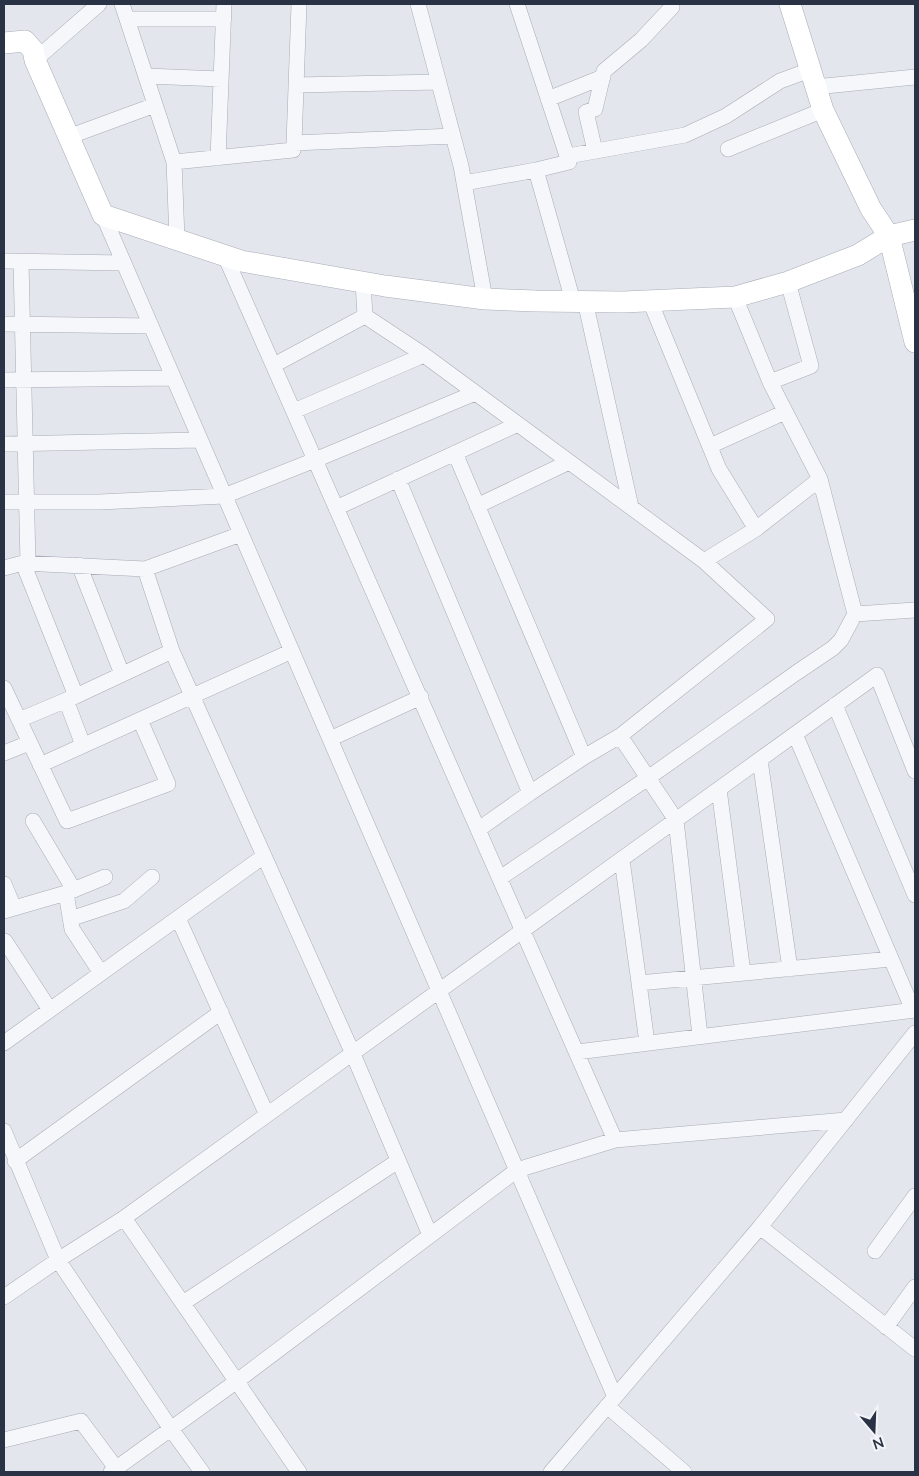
<svg xmlns="http://www.w3.org/2000/svg" width="919" height="1476" font-family="Lato,sans-serif">
  <style>
    .lines { fill: none; stroke-linecap: round; stroke-linejoin: round }
    .street-casing { stroke: #a8acb7; stroke-width: 16 }
    .secondary-casing { stroke: #a8acb7; stroke-width: 22 }
    .street { stroke: #f6f7fa; stroke-width: 15 }
    .secondary { stroke: #fff; stroke-width: 21 }
  </style>
  <rect width="100%" height="100%" fill="#e3e6ec"/>
  <g class="lines">
    <g class="street-casing">
      <path id="street" d="M122 4 174 162
        M299 4 294 143 453 136
        M418 4 461 166 485 299
        M517 4 569 162 536 170 573 301
        M127 19H224
        M35 60 99 4
        M146 76 221 79
        M296 85 439 82
        M815 87 915 77
        M548 99 603 77
        M68 137 155 105
        M728 149 823 110
        M595 151 586 112 595 109 604 71 641 40 672 7 671 4
        M568 156 685 135 726 116 780 81 810 70
        M218 158 224 4
        M464 183 536 170
        M103 215 615 1397
        M177 239 174 162 293 150 294 143
        M225 256 615 1140
        M4 261 124 263
        M21 262 28 564
        M363 282 365 316
        M735 297 770 382 820 479
        M585 301 631 507
        M650 301 719 469 756 529
        M4 324 151 326
        M274 365 365 316 424 355 704 561 756 529 820 479 855 614 915 610
        M4 380 173 378
        M770 382 811 366 788 282
        M294 411 424 355
        M4 444 200 440
        M710 446 785 412
        M455 453 584 757 530 793
        M398 479 530 793 479 829
        M4 502H100L224 496 315 460 475 393
        M477 506 569 462
        M336 508 518 424
        M241 534 145 569 172 651 353 1054 430 1235
        M23 563 76 696
        M79 565 122 674
        M4 568 23 563 145 569
        M4 688 67 821 168 784 140 720
        M66 700 83 745
        M835 705 915 895
        M19 720 76 696 172 651
        M795 734 913 1010
        M620 736 767 619 704 561
        M330 739 421 697
        M4 753 29 743
        M584 757 620 736 676 820 700 1036
        M760 760 790 969
        M40 765 292 651
        M719 789 743 973
        M33 821 74 890
        M622 860 639 983
        M500 878 648 778 796 673 833 648 841 640 855 614
        M4 884 14 908
        M66 893 105 877
        M4 911 66 893 72 929 101 973
        M178 918 267 1115
        M70 919 124 901 152 877
        M5 941 50 1010
        M4 1043 264 856
        M647 1043 639 983 891 959
        M577 1052 915 1010
        M4 1131 58 1260 171 1429 202 1472
        M15 1161 221 1012
        M124 1218 299 1472
        M760 1227 915 1349
        M875 1251 915 1196
        M4 1297 58 1260 124 1218 877 675 915 771
        M183 1303 398 1161
        M886 1327 915 1287
        M607 1406 684 1472
        M4 1440 81 1421 116 1468
        M111 1472 237 1381 517 1170 615 1140 846 1120
        M551 1472 760 1227 915 1033"/>
    </g>
    <g class="secondary-casing">
      <path id="secondary" d="M790 4 823 110 871 209 889 236 915 342
        M4 43 25 41 33 50 35 60 103 215 241 261 385 286 485 299 536 301 623 302 735 297 788 282 858 255 889 236 915 230"/>
    </g>
    <use href="#street" class="street"/>
    <use href="#secondary" class="secondary"/>
  </g>
  <rect width="919" height="1476" fill="none" stroke="#2a3245" stroke-width="10"/>
  <g transform="translate(874 1431) rotate(161)" stroke="#f3f5f9" stroke-width="4" paint-order="stroke">
  <path d="M0-4L9 19L0 12L-9 19Z" fill="#2a3245"/>
  <text y="-8" font-size="14" font-weight="bold" text-anchor="middle" fill="#2a3245">N</text>
  </g>
</svg>
